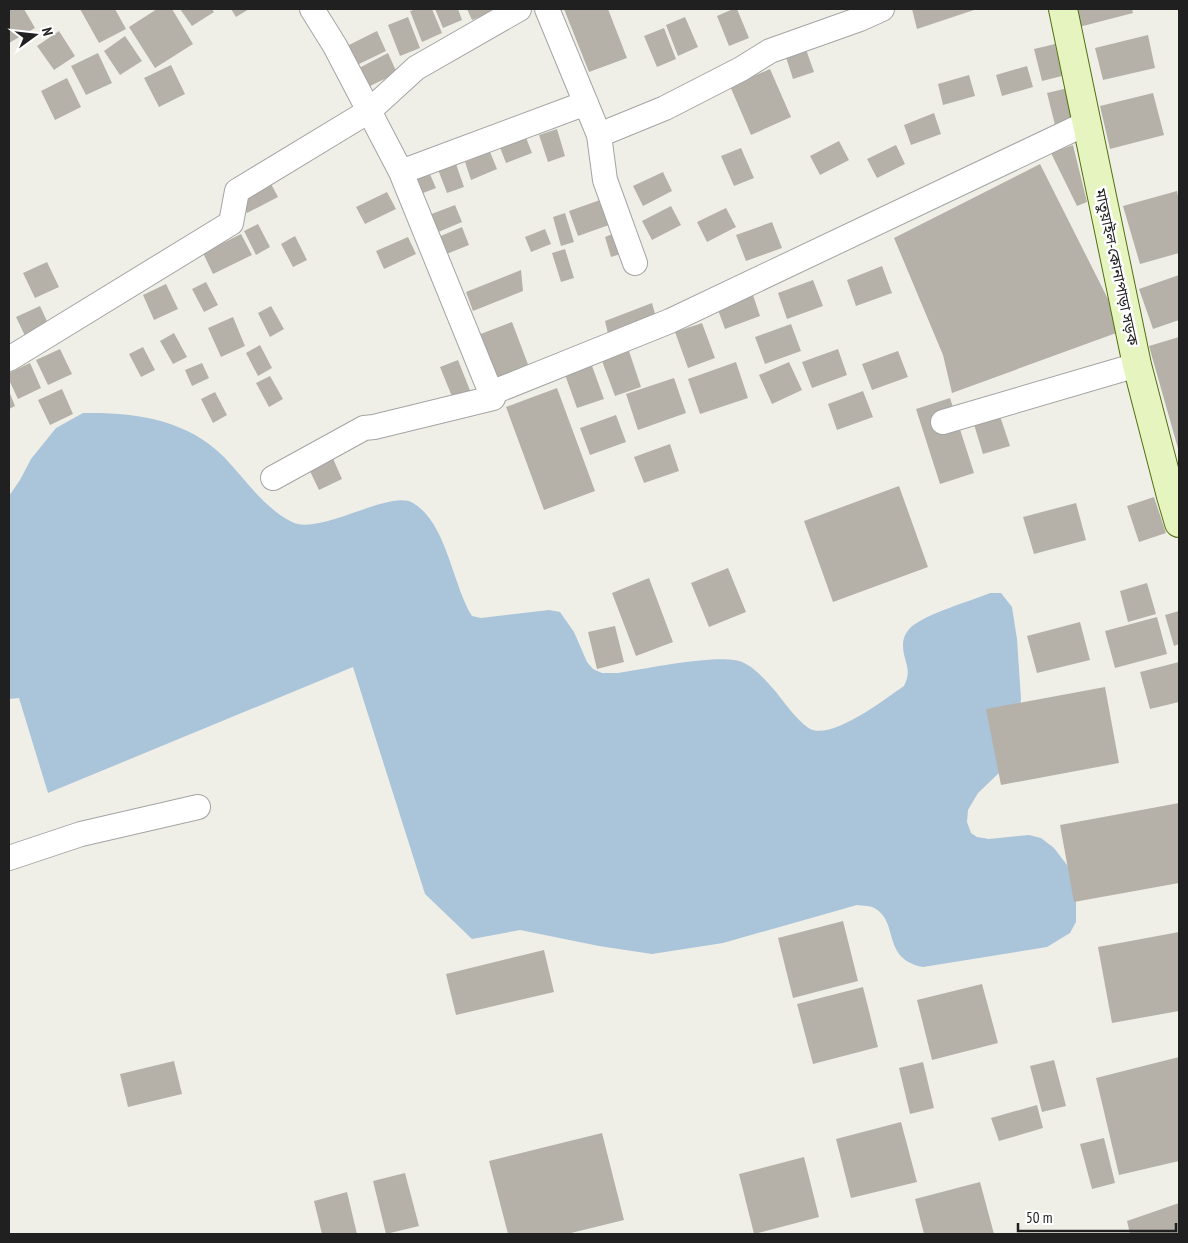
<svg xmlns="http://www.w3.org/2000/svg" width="1188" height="1243" font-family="'PT Sans Narrow','Noto Sans Bengali',sans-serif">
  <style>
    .water { fill: #aac4da }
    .building { fill: #b5b1a9 }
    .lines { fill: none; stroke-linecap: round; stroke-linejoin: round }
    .minor-casing { stroke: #a4a4a4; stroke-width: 26 }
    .secondary-casing { stroke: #4f710d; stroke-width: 30 }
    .minor { stroke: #fff; stroke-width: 24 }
    .secondary { stroke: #e6f5bf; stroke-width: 28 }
    .labels { text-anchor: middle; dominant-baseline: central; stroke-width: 5; stroke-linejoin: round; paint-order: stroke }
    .street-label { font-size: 15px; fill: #202020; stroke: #fff }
  </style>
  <rect width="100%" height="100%" fill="#f0efe7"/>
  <path class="water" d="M83 413C133 412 187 419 224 457 245 479 264 508 292 522 320 536 390 489 413 503 447 523 452 584 472 616L481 618 549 610 560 612 574 632 587 662 593 669 602 673H618C645 669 720 653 742 662 756 668 766 681 776 692 784 702 802 727 813 730 836 737 885 699 904 686 913 668 903 662 903 645 903 638 906 632 911 627 928 613 968 602 990 593H1001L1012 607 1017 639 1021 699 1016 740 1000 772 978 793 968 810 967 822 971 833 977 837 989 839 1029 835 1041 838 1054 848 1067 865 1076 885V922L1070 933 1047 947 923 967C882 959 899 924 876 909 870 905 864 906 857 905L723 943 652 954 599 946 520 930 472 939 425 894 353 667 48 793 19 698 9 699V496L20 480 31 459 56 428Z"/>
  <path class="building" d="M9 9H24L35 28 9 43Z
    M80 9H115L126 29 99 43Z
    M157 9H172L193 44 155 68 129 27Z
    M180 9H212L214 12 192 26Z
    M231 9H249L236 17Z
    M417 9H432L442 33 422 42 410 11Z
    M435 9H458L462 20 443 28Z
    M467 9H499L472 20Z
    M564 9H608L627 58 589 72Z
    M733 9H737L749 38 729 46 717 16Z
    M912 9H977L917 29Z
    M1075 9H1132L1133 13 1079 27Z
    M408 17 420 48 400 56 388 25Z
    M685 17 698 47 678 56 666 25Z
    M664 28 676 59 657 67 644 36Z
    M59 31 75 56 54 70 37 46Z
    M377 31 386 51 357 65 347 46Z
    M1148 35 1155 68 1103 80 1095 48Z
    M125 36 142 61 120 75 104 51Z
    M803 41 814 72 793 79 783 48Z
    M1055 44 1062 76 1042 81 1034 49Z
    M98 53 112 83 86 95 71 66Z
    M388 53 397 73 368 87 359 68Z
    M171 65 185 94 159 107 144 78Z
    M1027 66 1033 87 1002 96 996 75Z
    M770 69 791 117 751 135 730 86Z
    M969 75 975 96 943 105 938 84Z
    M67 78 81 107 55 120 41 91Z
    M1068 88 1076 120 1055 125 1047 93Z
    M1153 93 1164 135 1110 149 1100 106Z
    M934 113 941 134 911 145 904 125Z
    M557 129 565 156 548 162 539 135Z
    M525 135 532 153 506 163 499 145Z
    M839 141 849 160 820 175 810 156Z
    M896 145 905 164 877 178 867 159Z
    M1073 145 1087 202 1077 206 1051 153Z
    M741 148 754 178 734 186 721 156Z
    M490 152 497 169 471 180 465 162Z
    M455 161 464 187 447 193 437 167Z
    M1040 164 1108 299 1119 332 952 393 943 355 894 238Z
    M429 172 436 188 418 195 412 179Z
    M663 172 672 191 643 206 633 186Z
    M269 180 278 197 247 213 239 196Z
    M1177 191 1179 201V253L1140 264 1123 206Z
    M387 192 396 209 365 224 356 207Z
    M600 200 609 225 578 236 569 211Z
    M455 205 462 222 436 233 429 215Z
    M671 206 681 225 652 240 642 221Z
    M726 208 736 227 707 242 697 222Z
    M565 213 574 242 561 246 553 217Z
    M772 222 782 248 746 261 736 235Z
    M258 224 270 247 256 255 244 231Z
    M462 227 469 245 444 255 436 238Z
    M545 229 551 244 531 252 525 237Z
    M620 231 627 252 611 257 605 237Z
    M241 234 252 255 213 274 203 253Z
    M295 236 307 260 293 267 281 244Z
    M408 237 416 254 384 269 376 251Z
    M565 249 574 278 561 282 552 253Z
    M47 262 59 287 35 298 23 273Z
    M882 266 892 293 856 306 847 280Z
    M521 270 523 291 473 311 466 292Z
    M1179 275V320L1153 329 1139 289Z
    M813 280 823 306 787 319 778 293Z
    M206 282 218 305 204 312 192 289Z
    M166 284 178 309 154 320 143 295Z
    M751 289 760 316 725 329 715 302Z
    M652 303 657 321 609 338 605 321Z
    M40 306 51 330 28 342 16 317Z
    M271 306 284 329 270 337 258 313Z
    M233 317 245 346 221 357 208 328Z
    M512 322 529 367 494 380 478 335Z
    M702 323 715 358 688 368 675 332Z
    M791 324 801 351 765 364 755 337Z
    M174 333 187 357 173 364 160 341Z
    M1179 337V452L1149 346Z
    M260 345 272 368 258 376 246 353Z
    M143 347 155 370 141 377 129 354Z
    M60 349 72 374 48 385 36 360Z
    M838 349 847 375 812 388 802 362Z
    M629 351 641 387 615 396 602 361Z
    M898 351 908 377 872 390 862 364Z
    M458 360 471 393 453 399 440 367Z
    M736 362 748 398 700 414 688 379Z
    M789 362 802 390 772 404 759 375Z
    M30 363 41 388 18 399 9 380V373Z
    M202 363 209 378 192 386 185 370Z
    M591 363 604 399 577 408 564 372Z
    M270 376 283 399 269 407 256 383Z
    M674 378 686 413 638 430 626 394Z
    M557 388 595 491 544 510 506 407Z
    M62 389 73 414 50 425 38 400Z
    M9 391 15 406 9 409Z
    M863 391 873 417 837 430 828 404Z
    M215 392 227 415 213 423 201 399Z
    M950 398 974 473 940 484 916 409Z
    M998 410 1010 446 983 454 972 418Z
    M616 415 626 442 590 455 580 428Z
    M670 444 679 471 644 483 634 457Z
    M331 454 342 479 319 490 307 465Z
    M899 486 928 567 833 602 804 521Z
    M1154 497 1166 533 1139 542 1127 506Z
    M1076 503 1086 540 1034 554 1023 517Z
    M728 568 746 612 709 627 691 583Z
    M649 578 673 642 636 656 612 593Z
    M1147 583 1156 614 1128 622 1120 591Z
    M1179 611V644L1174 646 1165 615Z
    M1157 617 1167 654 1115 668 1105 631Z
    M1080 622 1090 660 1037 673 1027 636Z
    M615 626 624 662 597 669 588 632Z
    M1179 662V702L1150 709 1140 672Z
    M1105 687 1119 763 1001 785 986 709Z
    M1179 803V883L1074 902 1060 825Z
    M843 921 858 981 793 998 778 938Z
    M1179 932V1011L1112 1023 1098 947Z
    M544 950 554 992 456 1015 446 974Z
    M982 984 998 1043 932 1060 917 1000Z
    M863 987 878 1047 813 1064 797 1004Z
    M1179 1057V1161L1119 1175 1096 1078Z
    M1054 1060 1066 1106 1042 1112 1030 1066Z
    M174 1061 182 1094 128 1107 120 1074Z
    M923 1062 934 1108 910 1114 899 1068Z
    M1037 1105 1043 1128 999 1141 991 1118Z
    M901 1122 917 1182 851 1198 836 1139Z
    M602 1133 624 1220 567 1234H508L489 1161Z
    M1104 1138 1115 1183 1092 1189 1080 1144Z
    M804 1157 819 1217 754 1234 739 1174Z
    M405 1173 419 1226 386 1234 373 1181Z
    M980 1182 994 1234H924L915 1199Z
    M347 1192 357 1234H322L314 1201Z
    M1179 1203V1234H1130L1127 1221Z"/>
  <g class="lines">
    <g class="minor-casing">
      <path id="minor" d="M547 9 599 135 605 180 635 263
        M599 135 665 108 741 69 770 51 860 19 882 9
        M401 172 586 103
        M9 359 231 223 237 191 369 111 416 68 519 9
        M491 393 670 321 1087 123
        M943 422 1137 365
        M273 478 364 428 374 427 493 398 401 172 335 46 312 9
        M9 858 81 834 198 807"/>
    </g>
    <g class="secondary-casing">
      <path id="secondary" d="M1063 9 1137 365 1171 496 1179 523"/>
    </g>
    <use href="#minor" class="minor"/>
    <use href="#secondary" class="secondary"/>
  </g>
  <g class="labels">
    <g class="street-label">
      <text transform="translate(1117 267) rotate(78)">মাতুয়াইল-কোনাপাড়া সড়ক</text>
    </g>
  </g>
  <rect width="1188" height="1243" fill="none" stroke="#202020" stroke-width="20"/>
  <g transform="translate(35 35) rotate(75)" stroke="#ffffff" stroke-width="4" paint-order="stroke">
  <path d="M0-4L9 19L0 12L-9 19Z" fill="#202020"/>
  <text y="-8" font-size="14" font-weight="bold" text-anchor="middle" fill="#202020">N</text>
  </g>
  <path d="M1018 1223v8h158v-8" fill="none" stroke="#202020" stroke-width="2.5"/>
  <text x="1026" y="1223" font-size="15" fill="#202020" stroke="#ffffff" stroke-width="4" paint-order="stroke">50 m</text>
</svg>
